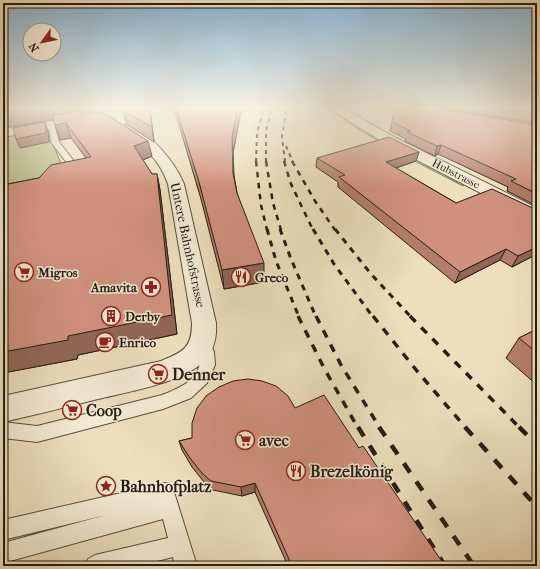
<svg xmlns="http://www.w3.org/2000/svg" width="540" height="569" font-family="'IM FELL French Canon',serif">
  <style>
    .green { fill: #bdc18e; stroke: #716f51 }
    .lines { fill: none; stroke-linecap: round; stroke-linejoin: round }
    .service-casing { stroke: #574e3e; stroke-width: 2 }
    .minor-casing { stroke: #574e3e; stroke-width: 2 }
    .tertiary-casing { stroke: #574e3e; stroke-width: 2 }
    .service { fill: #f3ead4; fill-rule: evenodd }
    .minor { fill: #f3ead4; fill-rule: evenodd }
    .tertiary { fill: #f3ead4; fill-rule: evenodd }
    .rail-far4 { stroke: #251d14; stroke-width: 2; stroke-dasharray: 4 4; stroke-linecap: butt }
    .rail-far3 { stroke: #251d14; stroke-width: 2.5; stroke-dasharray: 5.5 5.5; stroke-linecap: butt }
    .rail-far2 { stroke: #251d14; stroke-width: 3; stroke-dasharray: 6 6; stroke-linecap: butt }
    .rail-far1 { stroke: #251d14; stroke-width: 3.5; stroke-dasharray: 8 8; stroke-linecap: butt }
    .rail { stroke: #251d14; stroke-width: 4.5; stroke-dasharray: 11 11; stroke-linecap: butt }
    .wall { fill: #b37d6c; stroke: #251d14; fill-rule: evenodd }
    .shaded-wall { fill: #926658; stroke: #251d14 }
    .building { fill: #d0917e; stroke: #251d14 }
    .labels { text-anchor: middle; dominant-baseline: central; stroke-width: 3; stroke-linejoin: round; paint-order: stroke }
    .far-street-label { font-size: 11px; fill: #251d14; stroke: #f3ead4 }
    .street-label { font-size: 13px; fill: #251d14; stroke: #f3ead4 }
    .poi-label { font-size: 13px; font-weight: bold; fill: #251d14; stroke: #f3ead4; text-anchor: start }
    .near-poi-label { font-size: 16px; font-weight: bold; fill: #251d14; stroke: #f3ead4; text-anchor: start }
  </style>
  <rect width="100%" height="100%" fill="#eddfbd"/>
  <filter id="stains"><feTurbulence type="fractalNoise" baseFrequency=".005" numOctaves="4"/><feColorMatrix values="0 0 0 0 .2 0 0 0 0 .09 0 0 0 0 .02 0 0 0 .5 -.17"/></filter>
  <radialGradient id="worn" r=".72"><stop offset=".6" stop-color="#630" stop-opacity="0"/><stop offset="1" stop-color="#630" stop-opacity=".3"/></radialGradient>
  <path class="green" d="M347 119 464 184 463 186 399 153 343 120Z
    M47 130 68 180 3 204V137Z"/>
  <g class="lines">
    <g class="service-casing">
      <path id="service" d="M52 124 55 126 59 142 74 161 73 163H67L51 142 49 126Z
        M203 338 208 339 214 352 215 365 207 383 191 398 163 409 37 442 3 438V422L37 426 162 395C188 385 209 374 196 343L198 339Z
        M165 483 172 485 174 492 197 566H175L173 557 137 566H84L88 559 95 555 168 538 163 519 3 563V543L106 515 3 540V520Z"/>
    </g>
    <g class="minor-casing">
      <path id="minor" d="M82 116 86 117 88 120 86 123 3 137V129Z"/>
    </g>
    <g class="tertiary-casing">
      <path id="tertiary" d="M33 108H50L92 119C102 110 116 110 128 112L131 119 123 125C151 132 173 159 184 184L216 323C217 338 214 351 203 362 182 383 127 392 98 399 66 407 35 415 3 422V396L161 361C183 352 192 348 192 323L168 184C158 156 143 146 118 132L117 129 118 127 108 128 92 123 88 125 72 122 35 110ZM112 118H118L111 120H105Z
        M335 108H343L396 138 537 208V220L531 219 386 144 335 112 333 110Z"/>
    </g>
    <use href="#service" class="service"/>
    <use href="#minor" class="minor"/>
    <use href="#tertiary" class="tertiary"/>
    <path class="rail-far4" d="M286 146 293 162
      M256 162 257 133 264 108
      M266 162V131L272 108
      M285 162 282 136 287 108"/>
    <path class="rail-far3" d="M256 161 261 205 267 230
      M266 161 273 203 281 230
      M284 161 291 184 313 230
      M292 161 315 201 335 230"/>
    <path class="rail-far2" d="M267 229 276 261 299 317
      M280 229 291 259 316 317
      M313 229 334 264 373 317
      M335 229 371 274 411 317"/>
    <path class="rail-far1" d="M298 316 324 368 358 428
      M316 316 341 365 380 428
      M373 316 417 371 466 428
      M410 316 520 428"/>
    <path class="rail" d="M358 427 445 566
      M379 427 474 566
      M465 427 537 507
      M519 427 537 445"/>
  </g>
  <path class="wall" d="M3 108H150L154 142 127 125 123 110H105L98 113 152 156 143 160 152 174H157L160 190 177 334 78 355 77 359 3 373V185L39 178 86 158 71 138 60 140 53 119 3 128ZM53 108 72 112 55 114Z
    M174 108H241V111L233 153 234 175 237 193 264 282 224 289 201 199Z
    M441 108H537V123Z
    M392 122 537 125V206L507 191 508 187 438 154 435 156 405 141 406 139 390 131Z
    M419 152 416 161 396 168 456 203 535 210 537 254 512 267 500 260 455 283 338 187V182L316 167 317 158Z
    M537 329V385L506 358 519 338Z
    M295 408 359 448 445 566H288L255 492 242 496 213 490 204 482 192 467 182 450 179 441 192 438Z"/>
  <path class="shaded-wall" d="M34 108H53L57 119 3 128V113Z
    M91 108H105V110L94 115Z
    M149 108H150L154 142 152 127Z
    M238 108H241V111L233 153 234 190 232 137Z
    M45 122 48 131 49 142 20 148 16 139Z
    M66 123 71 138 60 140 55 125Z
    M148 141 152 156 138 162 134 146Z
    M441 145 438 154 435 156 437 146Z
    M419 152 416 161 384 172 386 162Z
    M157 174 160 190 177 334 78 355 77 359 3 373V352L68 336Z
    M537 247V254L512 267 518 256Z
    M506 249 500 260 455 283 460 272Z
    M264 263V282L224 289 222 270Z
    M255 483V492L242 496 241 487Z"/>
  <path class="building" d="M3 108H34L3 113Z
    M127 108H149L152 127 123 111Z
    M176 108H238L232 137 233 173 237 193 264 263 222 270 199 182Z
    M395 108H438L537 125V194L511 181 516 179 441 145 437 146 407 132 411 131 392 122Z
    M494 108H537V114Z
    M78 111 108 115 148 141 134 146 152 174H157L172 315 68 336V340L3 352V185L39 178 51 165 91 157 66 123 55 125 52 115Z
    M45 122 46 133 16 139 13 128Z
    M389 137 419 152 386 162 456 203 492 189 537 210V247L518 256 506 249 460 272 339 177 345 175 317 158Z
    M537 329V353L519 338Z
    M248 379 262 381 276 386 288 396 295 408 324 395 359 448 363 446 445 566H292L255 483 241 487 211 481 202 473 190 458 179 441 192 438V423L197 408 206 396 219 387 233 381Z"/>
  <linearGradient id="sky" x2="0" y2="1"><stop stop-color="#8ab6d6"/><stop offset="0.58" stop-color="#f7f1e1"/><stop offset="1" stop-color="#f7f1e1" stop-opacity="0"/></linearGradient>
  <rect width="540" height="187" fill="url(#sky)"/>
  <defs>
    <g id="supermarket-ring" transform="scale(1)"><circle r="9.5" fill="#f3ead4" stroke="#8f2418" stroke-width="1.5"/><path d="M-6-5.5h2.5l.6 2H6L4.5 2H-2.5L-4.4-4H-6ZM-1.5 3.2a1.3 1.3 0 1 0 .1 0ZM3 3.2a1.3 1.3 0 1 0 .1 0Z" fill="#8f2418"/></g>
    <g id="restaurant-ring" transform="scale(1)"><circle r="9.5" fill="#f3ead4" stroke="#8f2418" stroke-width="1.5"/><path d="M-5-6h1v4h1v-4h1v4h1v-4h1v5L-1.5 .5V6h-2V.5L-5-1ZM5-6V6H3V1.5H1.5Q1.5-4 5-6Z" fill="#8f2418"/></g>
    <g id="pharmacy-ring" transform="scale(1)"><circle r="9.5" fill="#f3ead4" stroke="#8f2418" stroke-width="1.5"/><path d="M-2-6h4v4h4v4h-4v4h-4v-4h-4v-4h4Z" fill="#8f2418"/></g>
    <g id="building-ring" transform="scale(1)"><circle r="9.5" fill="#f3ead4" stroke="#8f2418" stroke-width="1.5"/><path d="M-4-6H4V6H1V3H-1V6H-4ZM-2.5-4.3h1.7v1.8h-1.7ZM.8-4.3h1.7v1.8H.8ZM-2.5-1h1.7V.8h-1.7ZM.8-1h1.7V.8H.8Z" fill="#8f2418"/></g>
    <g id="cafe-ring" transform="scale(1)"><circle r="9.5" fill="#f3ead4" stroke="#8f2418" stroke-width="1.5"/><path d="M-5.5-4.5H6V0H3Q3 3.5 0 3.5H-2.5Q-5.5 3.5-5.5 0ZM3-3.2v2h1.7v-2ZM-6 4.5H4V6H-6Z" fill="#8f2418"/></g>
    <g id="sight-ring" transform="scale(1)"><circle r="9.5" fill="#f3ead4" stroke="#8f2418" stroke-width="1.5"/><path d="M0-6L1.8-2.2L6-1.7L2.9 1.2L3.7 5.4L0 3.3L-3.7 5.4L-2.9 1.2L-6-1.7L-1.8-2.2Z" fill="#8f2418"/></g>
  </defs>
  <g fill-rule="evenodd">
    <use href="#supermarket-ring" x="24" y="272"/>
    <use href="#restaurant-ring" x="241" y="277"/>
    <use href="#pharmacy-ring" x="151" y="287"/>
    <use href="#building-ring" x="111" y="316"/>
    <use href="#cafe-ring" x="105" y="342"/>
    <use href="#supermarket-ring" x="158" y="374"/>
    <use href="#supermarket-ring" x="72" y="410"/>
    <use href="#supermarket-ring" x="245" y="440"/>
    <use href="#restaurant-ring" x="296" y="471"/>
    <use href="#sight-ring" x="106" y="486"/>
  </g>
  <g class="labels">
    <g class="far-street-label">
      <text transform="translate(456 174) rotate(27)">Hubstrasse</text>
    </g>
    <g class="street-label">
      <text transform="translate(188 245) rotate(78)">Untere Bahnhofstrasse</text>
    </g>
    <g class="poi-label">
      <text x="38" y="272">Migros</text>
      <text x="255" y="277">Greco</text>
      <text x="137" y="287" text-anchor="end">Amavita</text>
      <text x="125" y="316">Derby</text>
      <text x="119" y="342">Enrico</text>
    </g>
    <g class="near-poi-label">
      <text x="172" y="374">Denner</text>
      <text x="86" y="410">Coop</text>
      <text x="259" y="440">avec</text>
      <text x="310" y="471">Brezelkönig</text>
      <text x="120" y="486">Bahnhofplatz</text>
    </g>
  </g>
  <rect width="540" height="569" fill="none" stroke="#eddfbd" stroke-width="16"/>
  <rect x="4" y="4" width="532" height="561" fill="none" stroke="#251d14" stroke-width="2"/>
  <rect x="8" y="8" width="524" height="553" fill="none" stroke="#251d14"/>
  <g transform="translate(42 42) rotate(237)"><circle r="19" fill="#f3ead4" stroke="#a19887"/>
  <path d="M0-3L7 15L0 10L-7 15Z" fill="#8f2418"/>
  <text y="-6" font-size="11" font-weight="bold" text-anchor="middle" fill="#251d14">N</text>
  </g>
  <rect width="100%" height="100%" filter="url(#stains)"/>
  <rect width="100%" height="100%" fill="url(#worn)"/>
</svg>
